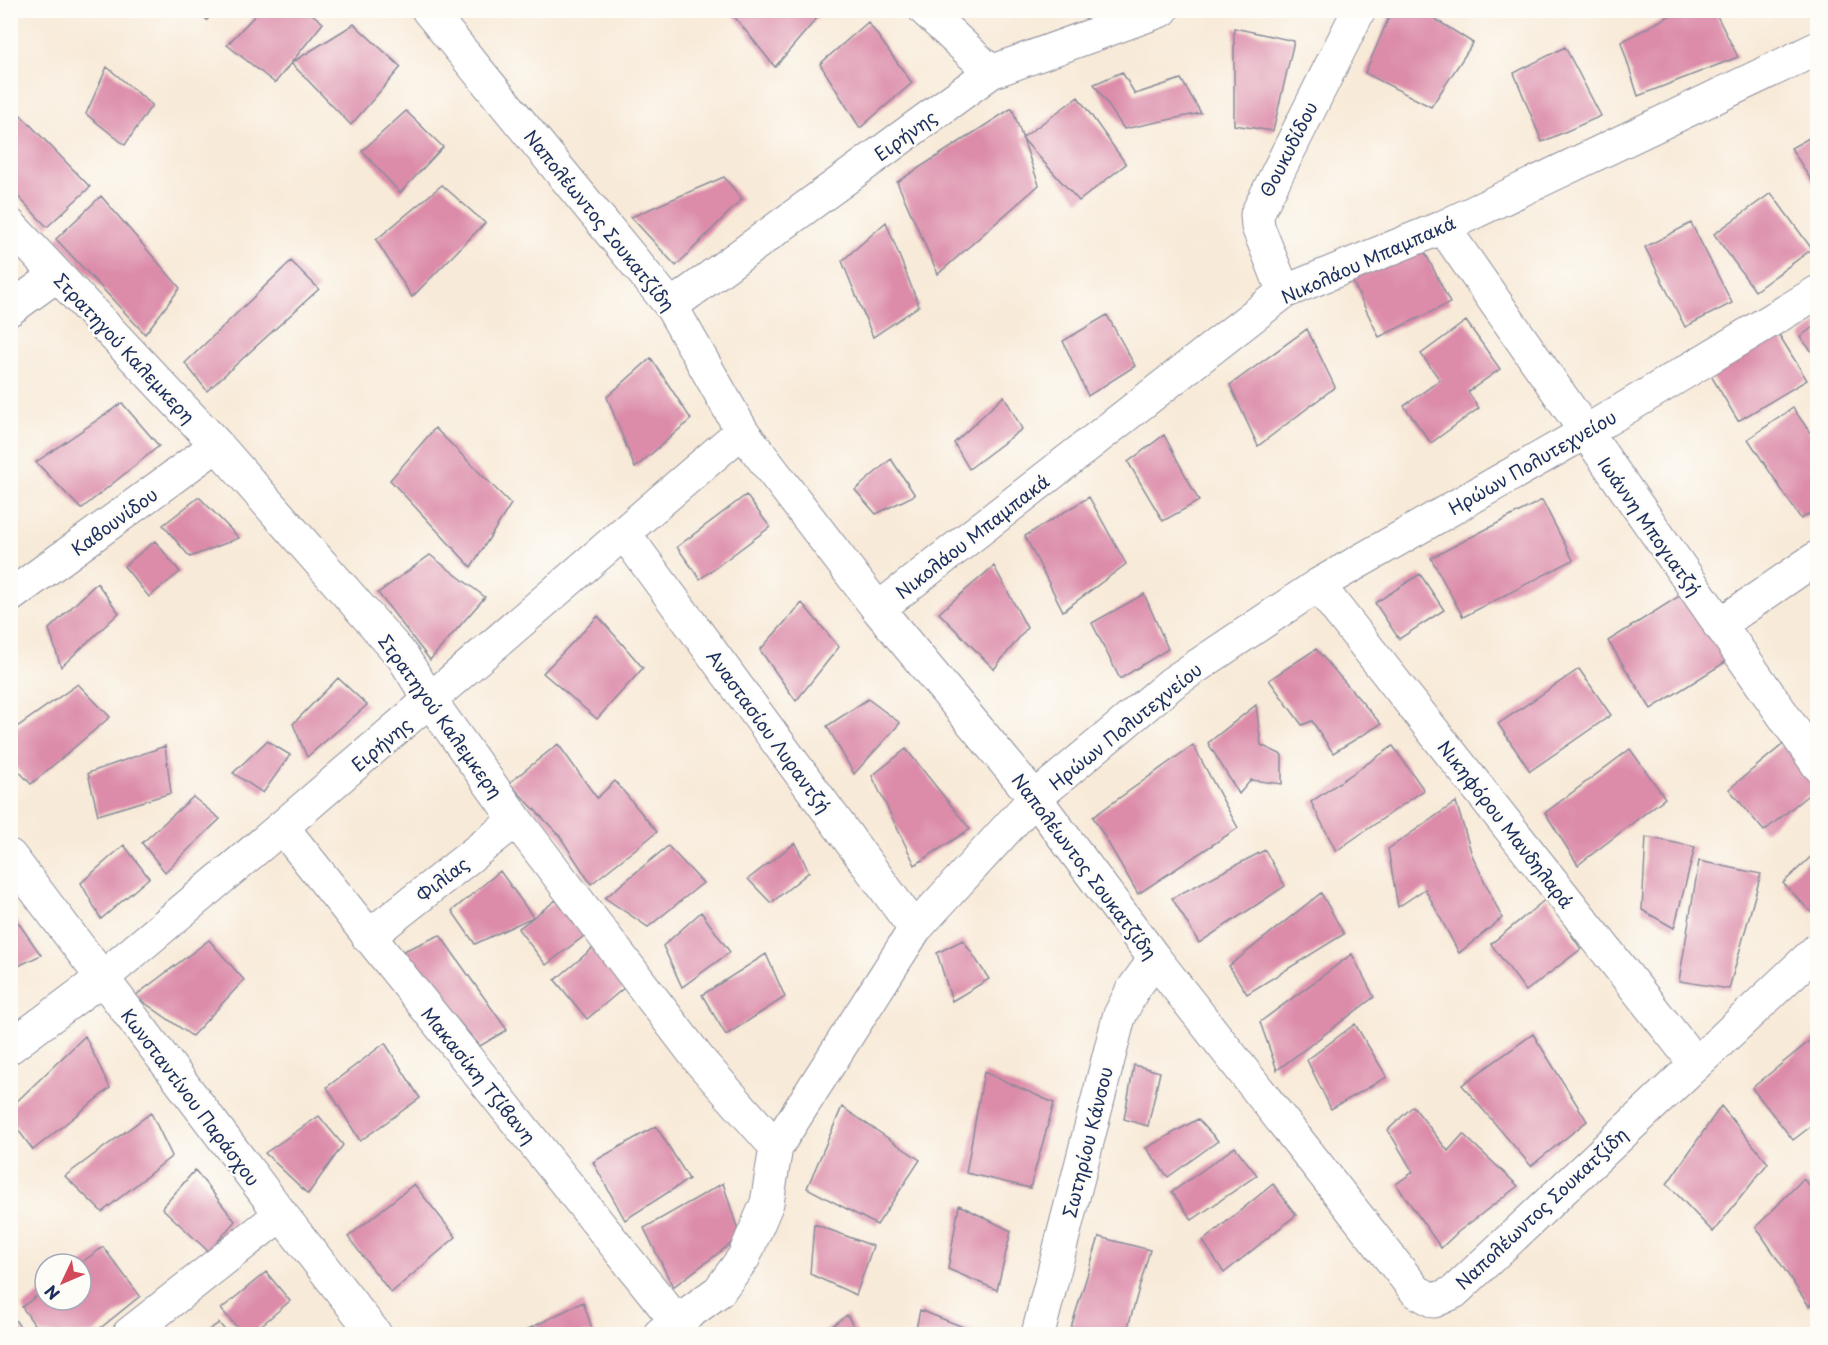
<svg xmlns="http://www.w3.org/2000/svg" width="1828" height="1345" font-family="'Playpen Sans',sans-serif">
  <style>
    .building { fill: #dc8ba9 }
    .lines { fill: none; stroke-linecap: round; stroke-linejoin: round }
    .minor-casing { stroke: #8a8c9b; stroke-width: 35 }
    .minor { stroke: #fff; stroke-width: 33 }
    .labels { text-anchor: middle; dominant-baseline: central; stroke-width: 5; stroke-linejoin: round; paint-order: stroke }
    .street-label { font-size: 18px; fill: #1b2f5e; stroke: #fdfcf7 }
  </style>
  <rect width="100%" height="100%" fill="#fdfcf7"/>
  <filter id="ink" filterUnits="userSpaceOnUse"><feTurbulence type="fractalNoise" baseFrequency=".0167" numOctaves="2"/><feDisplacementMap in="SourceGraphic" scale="12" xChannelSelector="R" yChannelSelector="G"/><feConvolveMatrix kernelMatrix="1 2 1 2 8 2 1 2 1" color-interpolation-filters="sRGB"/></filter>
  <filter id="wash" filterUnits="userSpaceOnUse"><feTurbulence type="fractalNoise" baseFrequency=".008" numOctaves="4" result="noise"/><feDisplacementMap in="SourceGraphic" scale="24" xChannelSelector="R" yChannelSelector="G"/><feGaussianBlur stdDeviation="1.35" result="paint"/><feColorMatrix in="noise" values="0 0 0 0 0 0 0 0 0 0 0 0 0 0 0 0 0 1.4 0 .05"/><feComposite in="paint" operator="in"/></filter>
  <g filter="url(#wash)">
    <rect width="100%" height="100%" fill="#f8ead8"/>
    <g id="blocks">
      <path class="building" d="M198 10H215L207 20Z
        M260 10H307L323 23 291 63 354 24 401 67 351 125 291 63 275 83 227 45Z
        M729 10H824L775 67Z
        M1008 10H1021L1015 18Z
        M1392 10H1421L1473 43 1431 107 1365 73Z
        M1680 10H1714L1738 57 1638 96 1621 42Z
        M868 22 912 83 860 128 820 64Z
        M1234 28 1294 41 1273 131 1234 125Z
        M1565 47 1601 116 1542 142 1514 73Z
        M107 67 152 105 125 145 86 114Z
        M1122 72 1135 94 1181 79 1201 113 1124 129 1094 84Z
        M1078 97 1126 164 1079 201 1022 138Z
        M12 106 90 187 47 227 10 188Z
        M1012 108 1039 185 938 274 897 182Z
        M406 111 443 147 400 193 362 151Z
        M1818 133V191L1791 148Z
        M724 177 742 199 676 266 631 217Z
        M442 185 485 223 412 297 376 240Z
        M1771 193 1812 249 1755 291 1714 234Z
        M101 196 180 288 145 334 56 239Z
        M886 222 919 306 873 337 842 261Z
        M1691 223 1732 303 1685 327 1645 247Z
        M1421 244 1450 303 1379 337 1351 278Z
        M291 261 319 289 207 391 185 363Z
        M1107 315 1135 366 1088 396 1063 341Z
        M1466 321 1500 369 1468 392 1479 408 1431 443 1404 406 1440 380 1421 354Z
        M1818 323V359L1800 337Z
        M1307 329 1335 387 1258 446 1230 385Z
        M1778 333 1807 380 1738 421 1710 374Z
        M651 358 691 419 635 468 607 397Z
        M1004 396 1022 429 969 469 954 443Z
        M122 403 159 446 81 509 36 462Z
        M1793 408 1818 444V508L1801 519 1748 439Z
        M435 428 511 504 471 567 390 480Z
        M1164 435 1199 501 1163 521 1128 462Z
        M891 459 915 495 876 514 855 490Z
        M746 495 770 527 700 579 677 547Z
        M199 497 239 538 190 557 163 525Z
        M1089 497 1126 564 1063 611 1025 536Z
        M1542 500 1573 560 1463 617 1431 558Z
        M155 541 180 572 149 597 124 566Z
        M430 555 485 597 430 660 378 593Z
        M994 566 1027 628 994 669 939 613Z
        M1420 574 1444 610 1399 639 1375 603Z
        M97 583 119 613 61 667 49 629Z
        M1684 593 1727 661 1651 709 1608 641Z
        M1144 594 1168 649 1120 679 1092 623Z
        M802 603 839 647 796 701 760 650Z
        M598 616 643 668 597 719 543 673Z
        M1316 649 1381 724 1333 753 1312 721 1302 725 1269 680Z
        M1579 669 1611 715 1530 771 1498 724Z
        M338 678 367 705 307 757 293 724Z
        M78 684 110 717 31 784 10 762V732Z
        M868 699 900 723 854 774 827 726Z
        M1256 705 1261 745 1282 755V784L1251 780 1239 794 1208 743Z
        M267 741 290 755 263 793 233 773Z
        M1787 741 1818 777V787L1764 831 1729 789Z
        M558 744 597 798 615 781 657 832 591 884 559 835 509 783Z
        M1193 745 1238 828 1138 894 1093 817Z
        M165 746 171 793 98 815 88 773Z
        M1393 746 1424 790 1336 851 1311 802Z
        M906 749 970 829 915 865 872 776Z
        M1630 749 1665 798 1578 865 1545 813Z
        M193 797 220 819 165 872 142 843Z
        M1456 802 1472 855 1502 918 1459 953 1425 889 1398 907 1388 849Z
        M1646 837 1695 847 1674 928 1642 910Z
        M795 843 809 872 771 903 748 879Z
        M124 845 149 878 101 919 81 883Z
        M668 846 703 883 648 927 605 898Z
        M1265 850 1285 886 1199 943 1172 898Z
        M1818 850V906L1811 912 1783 883Z
        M1699 861 1761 874 1729 989 1679 981Z
        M500 871 533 917 475 944 452 911Z
        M1321 893 1344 934 1247 994 1229 966Z
        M1547 898 1581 949 1526 991 1491 944Z
        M556 900 584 936 546 965 518 929Z
        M10 911 41 955 10 970Z
        M701 912 730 952 682 987 663 946Z
        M440 935 507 1030 480 1046 399 953Z
        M209 940 244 980 192 1036 135 996Z
        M963 940 989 979 952 1001 937 953Z
        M599 943 631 982 587 1019 555 980Z
        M766 954 785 997 726 1035 702 995Z
        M1352 954 1374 997 1277 1070 1260 1022Z
        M1355 1024 1387 1077 1331 1109 1307 1060Z
        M1533 1034 1587 1121 1531 1166 1462 1085Z
        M1818 1034V1121L1793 1140 1752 1088Z
        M85 1036 110 1088 33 1150 10 1119V1108Z
        M385 1043 420 1098 360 1141 327 1087Z
        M1134 1065 1160 1072 1148 1126 1124 1119Z
        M984 1072 1054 1103 1030 1188 966 1173Z
        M1413 1106 1448 1151 1463 1134 1518 1186 1458 1232 1441 1248 1396 1184 1413 1172 1388 1130Z
        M1721 1106 1768 1163 1713 1232 1667 1184Z
        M842 1107 920 1160 877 1225 807 1188Z
        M151 1113 172 1156 102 1212 65 1176Z
        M319 1116 343 1145 308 1194 265 1153Z
        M1198 1119 1218 1141 1168 1177 1146 1148Z
        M656 1126 689 1179 625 1220 593 1162Z
        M1235 1147 1257 1175 1192 1220 1172 1192Z
        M195 1170 235 1221 209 1252 162 1208Z
        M1803 1179 1818 1194V1297L1809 1306 1756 1227Z
        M723 1183 740 1237 673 1287 644 1228Z
        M414 1184 456 1237 391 1293 348 1237Z
        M1273 1184 1296 1215 1224 1273 1203 1241Z
        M959 1205 1011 1231 997 1290 948 1269Z
        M814 1224 873 1246 856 1295 810 1274Z
        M1099 1237 1150 1250 1126 1334H1069Z
        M103 1247 140 1296 93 1334H41L22 1307 45 1290V1300H81V1263Z
        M266 1272 290 1301 251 1334H243L221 1309Z
        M583 1302 594 1334H518Z
        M920 1310 981 1334H915Z
        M847 1315 858 1334H821Z
        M13 1317 25 1334H10V1320Z
        M219 1323 228 1334H202Z"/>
    </g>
  </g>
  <g filter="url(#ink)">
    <use href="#blocks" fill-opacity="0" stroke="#8a8c9b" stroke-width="1.5"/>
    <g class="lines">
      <g class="minor-casing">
        <path id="minor" d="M428 10 671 306 742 431 878 609 1035 798 1155 959 1416 1291 1434 1301 1454 1292 1818 949
          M925 10 991 72
          M10 225 217 445 403 657 431 702 516 820 700 1061 776 1147
          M1443 227 1818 765
          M1284 292 1258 227 1257 214 1359 10
          M671 306 991 72 1162 10
          M10 309 57 275
          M624 533 915 929
          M1318 585 1695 1063
          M10 596 217 445
          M878 609 1284 292 1443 227 1818 48
          M1719 625 1818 557
          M282 827 677 1322
          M10 856 281 1214 375 1334
          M368 937 516 820
          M10 1047 101 979 282 827 742 431
          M129 1334 281 1214
          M660 1334 719 1291 744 1257 767 1203 776 1147 915 929 1035 798 1172 683 1318 585 1584 433 1818 292
          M1038 1334 1119 1017 1132 991 1155 959"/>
      </g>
      <use href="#minor" class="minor"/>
    </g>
  </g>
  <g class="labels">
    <g class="street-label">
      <text transform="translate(905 135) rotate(-36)">Ειρήνης</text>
      <text transform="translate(1288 149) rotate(-63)">Θουκυδίδου</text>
      <text transform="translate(600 220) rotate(51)">Ναπολέωντος Σουκατζίδη</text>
      <text transform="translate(1368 259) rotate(-24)">Νικολάου Μπαμπακά</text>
      <text transform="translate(125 348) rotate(47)">Στρατηγού Καλεμκερη</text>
      <text transform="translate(1532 462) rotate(-30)">Ηρώων Πολυτεχνείου</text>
      <text transform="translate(114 521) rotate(-36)">Καβουνίδου</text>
      <text transform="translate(1650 526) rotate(55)">Ιωάννη Μπογιατζή</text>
      <text transform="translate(972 536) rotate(-38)">Νικολάου Μπαμπακά</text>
      <text transform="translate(441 716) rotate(54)">Στρατηγού Καλεμκερη</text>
      <text transform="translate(1125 726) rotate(-39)">Ηρώων Πολυτεχνείου</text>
      <text transform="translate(769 731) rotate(54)">Αναστασίου Λυραντζή</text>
      <text transform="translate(381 744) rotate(-40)">Ειρήνης</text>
      <text transform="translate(1506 824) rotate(52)">Νικηφόρου Μανδηλαρά</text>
      <text transform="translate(1085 866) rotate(53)">Ναπολέωντος Σουκατζίδη</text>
      <text transform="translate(442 879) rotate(-38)">Φιλίας</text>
      <text transform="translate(479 1075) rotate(51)">Μακασίκη Τζίβανη</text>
      <text transform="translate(191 1097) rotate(53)">Κωνσταντίνου Παράσχου</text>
      <text transform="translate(1087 1142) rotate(-76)">Σωτηρίου Κάνσου</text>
      <text transform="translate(1541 1208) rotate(-43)">Ναπολέωντος Σουκατζίδη</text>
    </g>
  </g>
  <rect width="1828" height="1345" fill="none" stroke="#fdfcf7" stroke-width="36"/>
  <g transform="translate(63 1282) rotate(226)"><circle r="28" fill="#fdfcf7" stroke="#a3aaba" stroke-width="1.5"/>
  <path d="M0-4.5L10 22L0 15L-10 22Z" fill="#d1495b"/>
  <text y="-9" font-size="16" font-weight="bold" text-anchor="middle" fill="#1b2f5e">N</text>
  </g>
</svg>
